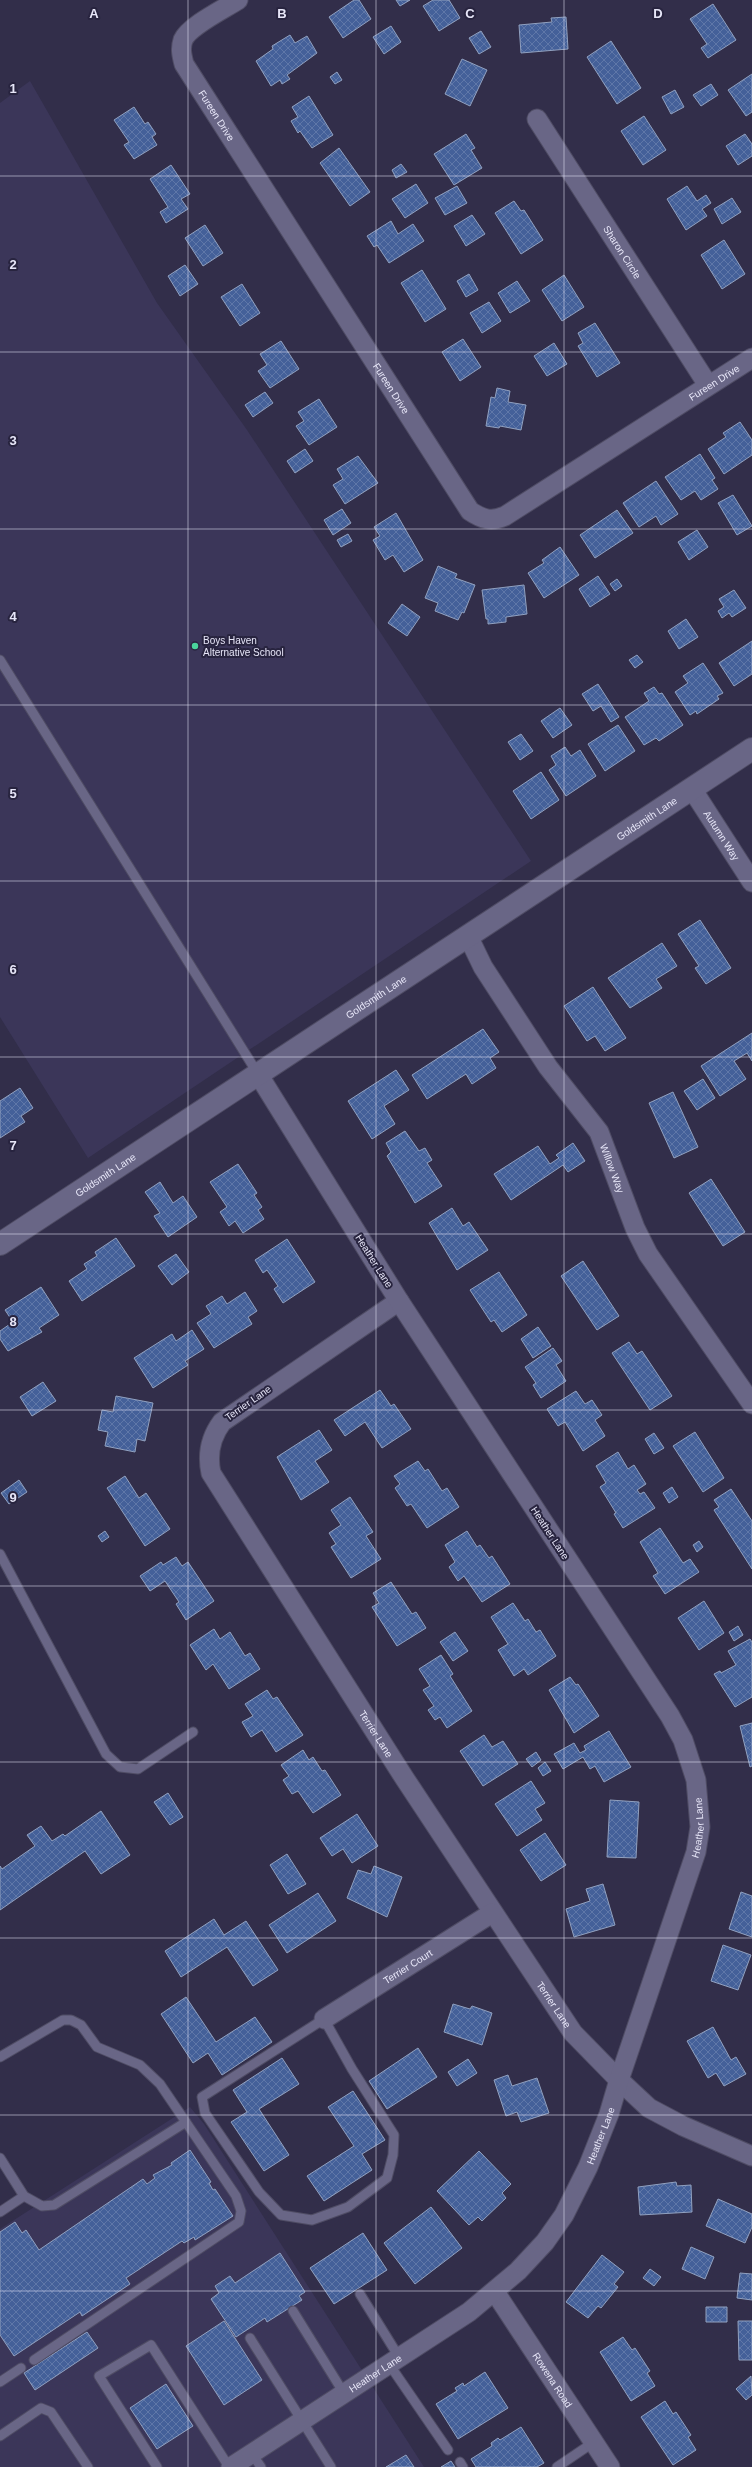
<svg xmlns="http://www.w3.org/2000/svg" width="752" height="2467" font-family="Helvetica,sans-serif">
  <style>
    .built { fill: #3b3659 }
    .building { fill: url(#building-cross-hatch); stroke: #91a1c0 }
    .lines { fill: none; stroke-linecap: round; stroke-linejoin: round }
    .service-casing { stroke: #4f4c64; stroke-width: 11 }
    .minor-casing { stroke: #4f4c64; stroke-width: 21 }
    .tertiary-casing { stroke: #4f4c64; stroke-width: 24 }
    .service { stroke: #696686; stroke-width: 9 }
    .minor { stroke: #696686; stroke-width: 19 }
    .tertiary { stroke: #696686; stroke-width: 22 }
    .grid { fill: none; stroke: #e7e6f8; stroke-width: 1; stroke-opacity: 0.55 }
    .poi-dot { fill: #4ad49c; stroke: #28243f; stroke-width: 1.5 }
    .labels { text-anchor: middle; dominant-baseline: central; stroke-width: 4; stroke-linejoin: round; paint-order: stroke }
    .street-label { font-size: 10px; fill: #e7e6f8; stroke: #28243f }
    .poi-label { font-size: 10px; fill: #e7e6f8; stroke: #28243f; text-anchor: start }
    .grid-label { font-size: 13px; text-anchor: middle; font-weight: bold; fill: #e7e6f8; stroke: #28243f; stroke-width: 4; stroke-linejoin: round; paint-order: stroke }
  </style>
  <defs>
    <pattern id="building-cross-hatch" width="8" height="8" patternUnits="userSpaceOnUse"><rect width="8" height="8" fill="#446099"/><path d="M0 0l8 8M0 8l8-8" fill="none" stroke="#5f77a8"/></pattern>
  </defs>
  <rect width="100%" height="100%" fill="#322e4a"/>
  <path class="built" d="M30 81 157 303 247 430 531 861 88 1158 0 1017V103Z
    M190 2107 204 2124 424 2467H0V2229Z"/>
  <path class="building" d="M354 0H359L371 19 343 38 329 17Z
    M396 0H410L400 6Z
    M433 0H449L460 18 439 31 423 6Z
    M713 4 736 40 708 58 701 48 707 44 690 19Z
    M566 17 568 49 521 53 519 25 552 22 551 18Z
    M391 26 401 42 384 54 373 37Z
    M481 31 491 47 479 54 469 38Z
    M290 35 295 43 307 36 317 53 287 75 290 79 282 84 280 80 271 86 256 61 273 49 272 46Z
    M611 41 641 88 617 104 587 57Z
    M462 59 487 70 470 106 445 94Z
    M337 72 342 80 335 84 330 77Z
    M752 74V112L746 116 728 90Z
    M711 84 718 95 701 106 693 95Z
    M675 90 684 107 671 114 662 97Z
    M309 96 333 135 312 148 300 131 298 133 291 121 298 117 292 107Z
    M134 107 145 124 148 122 156 134 152 137 157 145 134 159 124 145 129 142 114 120Z
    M644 116 666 150 643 165 621 131Z
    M466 134 475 148 471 150 482 168 454 185 434 154Z
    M745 134 752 144V156L738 165 726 146Z
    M339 148 370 192 350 206 320 163Z
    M401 164 407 172 396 178 392 170Z
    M171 165 190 194 181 199 188 209 166 223 160 212 168 207 150 179Z
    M416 184 428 203 405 218 392 199Z
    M457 186 467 203 445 215 435 198Z
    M687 186 697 201 706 195 711 203 702 209 707 216 686 230 667 199Z
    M732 198 741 212 722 224 714 209Z
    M514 201 521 211 524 210 543 240 521 254 495 213Z
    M472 215 485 234 466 246 454 226Z
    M391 221 398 234 413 224 424 241 389 263 377 245 374 247 367 236Z
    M205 225 223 253 203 266 185 238Z
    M724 240 745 274 722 289 701 255Z
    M185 265 198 284 180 296 168 276Z
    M422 270 446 309 425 322 401 283Z
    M469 274 478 290 466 297 457 281Z
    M564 275 584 307 562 321 542 290Z
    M517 281 530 301 510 313 498 293Z
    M242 284 260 313 240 326 221 297Z
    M489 302 501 321 482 333 470 313Z
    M595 323 620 363 597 377 578 346 583 343 578 333Z
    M463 339 481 367 460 381 442 352Z
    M281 341 299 369 270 388 258 371 267 365 260 354Z
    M554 343 567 364 547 376 534 356Z
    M497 388 510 391 508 402 526 405 521 430 500 426 499 428 486 426 491 397 495 398Z
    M265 392 273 403 253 417 245 405Z
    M319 399 337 427 309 445 296 426 304 421 298 412Z
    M740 422 752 440V455L724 474 708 449 726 437 723 433Z
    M305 449 313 461 295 473 287 461Z
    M700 454 715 478 712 480 718 489 701 500 695 491 681 500 665 477Z
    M358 456 378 483 345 504 333 485 343 479 337 469Z
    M656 481 678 514 661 525 656 516 639 527 623 503Z
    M733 495 752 526 737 535 718 503Z
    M342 509 351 523 333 535 324 520Z
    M617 510 633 533 595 558 580 535Z
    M396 513 423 560 404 572 393 555 385 560 373 540 380 536 374 527Z
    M697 530 708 547 689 560 678 542Z
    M348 534 352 541 341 547 337 540Z
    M560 547 579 575 544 598 528 573 544 563 542 560Z
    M438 566 457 574 455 578 475 585 464 613 462 612 458 620 435 611 438 603 425 598Z
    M598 576 610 594 590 607 579 589Z
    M617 579 622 586 615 591 610 584Z
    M524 585 527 614 506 617V622L488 624V619H486L482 590Z
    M734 590 746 608 732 617 729 613 722 618 718 611 724 607 719 599Z
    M402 604 420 617 407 636 388 623Z
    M686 619 698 637 679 649 668 631Z
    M752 641V674L734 686 719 663Z
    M637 655 643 662 635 668 629 660Z
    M703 663 723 693 717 696 719 699 697 714 696 711 690 715 675 692 688 683 683 676Z
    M598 684 619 717 611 722 601 706 593 711 582 694Z
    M654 687 659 694 662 693 683 725 659 741 656 738 644 745 625 717 649 701 644 693Z
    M560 708 572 725 553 738 541 721Z
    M618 725 635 751 605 771 588 744Z
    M521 734 533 751 520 760 508 742Z
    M565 747 571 756 580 750 596 776 566 796 549 770 556 765 551 756Z
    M541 772 559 800 531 819 513 791Z
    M700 920 731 968 706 984 695 968 699 966 678 934Z
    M662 943 677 966 656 979 662 988 630 1008 608 978Z
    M593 987 626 1038 605 1051 595 1036 587 1041 564 1006Z
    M483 1029 499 1052 490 1058 496 1068 472 1084 466 1074 427 1099 412 1075Z
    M752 1033V1061L747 1053 734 1061 746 1079 720 1096 701 1066Z
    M396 1070 409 1090 384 1106 395 1124 372 1139 348 1101Z
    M703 1079 715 1098 697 1110 684 1091Z
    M20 1088 33 1108 21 1116 25 1122 0 1138V1101Z
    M673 1092 698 1147 674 1158 649 1103Z
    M405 1131 419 1151 425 1148 432 1160 427 1163 442 1186 415 1203 387 1156 391 1152 386 1143Z
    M573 1143 585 1161 568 1172 563 1165 511 1200 494 1174 538 1146 550 1164 559 1158 556 1155Z
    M238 1164 257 1193 254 1195 262 1207 258 1210 264 1219 243 1233 235 1221 229 1226 220 1212 227 1207 210 1182Z
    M711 1179 745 1232 723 1246 689 1193Z
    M160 1182 173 1203 183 1196 197 1217 168 1237 154 1216 160 1213 145 1192Z
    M452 1208 463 1226 469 1222 488 1250 457 1270 429 1223Z
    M116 1238 135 1266 82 1301 69 1281 87 1269 84 1264 97 1256 95 1252Z
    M287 1239 315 1282 283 1303 274 1289 278 1286 267 1270 263 1273 255 1260Z
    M176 1254 189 1272 172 1285 158 1266Z
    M583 1261 619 1316 597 1330 561 1276Z
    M499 1272 527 1315 502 1332 494 1320 491 1322 470 1290Z
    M41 1287 59 1315 39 1328 42 1332 8 1351 0 1339V1331L13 1322 5 1310Z
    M245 1292 257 1311 248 1317 252 1324 214 1348 197 1323 211 1314 206 1306 222 1296 227 1304Z
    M538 1327 551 1346 533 1358 521 1339Z
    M192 1330 204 1349 185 1361 188 1365 153 1388 134 1358 172 1334 176 1341Z
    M629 1342 637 1354 642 1351 672 1396 650 1410 612 1353Z
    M553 1348 562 1361 556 1365 566 1381 541 1398 533 1385 536 1383 525 1367Z
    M43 1382 56 1401 32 1416 20 1397Z
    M380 1390 391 1406 394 1404 411 1429 382 1448 365 1422 345 1436 334 1420Z
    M576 1391 585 1404 592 1400 602 1415 595 1420 605 1436 583 1451 565 1422 558 1426 547 1409Z
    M116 1396 153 1403 145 1441 137 1439 135 1452 105 1446 108 1432 98 1430 102 1410 113 1412Z
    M319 1430 332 1450 315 1461 329 1482 301 1500 277 1457Z
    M695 1432 724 1478 703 1492 673 1446Z
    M654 1433 664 1448 654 1454 645 1439Z
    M618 1452 628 1469 634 1465 646 1484 637 1490 640 1494 644 1492 655 1508 623 1528 614 1514 616 1513 600 1487 606 1483 596 1466Z
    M418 1461 425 1471 428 1469 442 1491 447 1488 459 1507 427 1528 411 1504 407 1506 395 1488 400 1484 394 1476Z
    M125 1476 139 1498 146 1493 170 1529 145 1546 107 1488Z
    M19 1480 27 1492 9 1504 1 1493Z
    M672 1487 678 1497 669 1503 663 1493Z
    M731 1489 752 1521V1569L714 1510 719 1507 714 1500Z
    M350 1497 373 1532 366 1536 381 1559 351 1578 331 1547 336 1544 329 1533 341 1525 331 1510Z
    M660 1528 683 1563 690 1559 699 1572 665 1594 653 1576 658 1573 640 1542Z
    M105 1531 109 1537 102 1542 98 1536Z
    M467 1531 477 1547 480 1545 489 1558 492 1556 510 1584 482 1602 464 1576 458 1581 449 1567 455 1562 445 1545Z
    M699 1541 703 1547 697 1552 693 1545Z
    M176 1557 182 1566 188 1562 214 1601 186 1620 176 1604 179 1602 165 1581 150 1591 140 1576 161 1562 163 1565Z
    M391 1582 412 1614 416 1612 426 1628 397 1646 372 1607 379 1603 373 1593Z
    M704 1601 724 1633 699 1650 678 1618Z
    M513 1603 525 1621 528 1619 536 1632 540 1630 556 1656 528 1675 524 1669 514 1676 498 1650 508 1644 491 1617Z
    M738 1626 743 1635 734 1641 729 1632Z
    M214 1629 220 1639 230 1632 245 1656 250 1653 260 1669 229 1689 213 1664 206 1670 190 1645Z
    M455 1632 468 1651 453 1661 440 1642Z
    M750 1639 752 1642V1697L735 1707 714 1674 720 1671 721 1673 736 1665 728 1651Z
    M441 1655 453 1674 450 1676 472 1711 447 1728 440 1717 435 1720 428 1710 434 1706 423 1690 430 1686 419 1669Z
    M570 1677 576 1685 578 1684 599 1716 574 1733 549 1690Z
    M267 1690 273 1699 277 1697 303 1735 276 1752 262 1730 251 1737 242 1722 253 1716 245 1704Z
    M752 1723V1766L750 1767 740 1726Z
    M609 1731 631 1767 604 1782 595 1766 590 1769 583 1757 563 1769 554 1754 574 1743 580 1753 586 1750 584 1746Z
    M484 1735 492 1747 503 1741 518 1764 483 1786 460 1751Z
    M303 1750 309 1760 313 1757 322 1771 325 1770 341 1795 313 1813 298 1791 292 1794 283 1780 289 1776 281 1765Z
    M536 1752 541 1760 532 1767 526 1759Z
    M545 1762 551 1771 543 1776 538 1768Z
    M531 1781 545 1803 535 1809 542 1820 517 1836 495 1804Z
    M168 1793 183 1817 170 1825 154 1802Z
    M610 1800 639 1802 636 1858 607 1857Z
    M101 1811 130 1855 101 1874 85 1851 0 1910V1866L2 1869 35 1846 27 1835 41 1826 52 1841 63 1834 65 1836Z
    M357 1814 378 1846 352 1863 343 1849 332 1856 320 1838Z
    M545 1833 566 1865 541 1881 520 1850Z
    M287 1854 306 1884 288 1894 270 1865Z
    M374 1866 402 1877 387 1917 347 1898 358 1870 371 1874Z
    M603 1884 615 1925 574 1937 566 1909 590 1901 586 1889Z
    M741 1892 752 1896V1937L729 1929Z
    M318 1893 336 1921 287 1953 269 1925Z
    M214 1919 224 1935 246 1921 278 1970 253 1986 227 1947 181 1977 165 1951Z
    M723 1945 751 1955 738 1990 711 1981Z
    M186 1997 216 2042 255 2017 272 2042 222 2075 208 2053 193 2063 161 2014Z
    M453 2004 470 2009 472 2006 492 2013 482 2045 444 2032Z
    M713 2027 731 2060 736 2057 746 2074 724 2086 716 2073 708 2078 687 2041Z
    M418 2048 437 2077 387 2109 369 2081Z
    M282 2058 299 2084 259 2109 289 2155 264 2171 231 2122 247 2112 233 2090Z
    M468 2059 477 2073 457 2086 448 2072Z
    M508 2075 512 2086 537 2078 549 2113 521 2122 517 2112 506 2116 494 2080Z
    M353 2091 385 2140 362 2154 372 2170 324 2201 307 2176 354 2146 328 2107Z
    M190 2150 211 2182 209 2183 213 2190 215 2189 233 2216 195 2240 194 2237 184 2243 182 2241 126 2278 130 2284 82 2316 80 2312 14 2356 0 2335V2232L15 2222 22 2233 26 2230 39 2250 143 2179 147 2184 155 2178 153 2175 172 2165 171 2163Z
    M479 2151 511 2184 502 2193 506 2198 482 2221 478 2217 469 2225 437 2191Z
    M676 2182 677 2186 691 2185 692 2212 640 2215 638 2187Z
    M718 2199 752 2214V2227L745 2243 706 2226Z
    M431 2207 462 2248 415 2284 384 2243Z
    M363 2233 387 2270 334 2304 310 2268Z
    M691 2247 714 2257 705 2279 682 2269Z
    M280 2253 305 2292 299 2296 302 2300 267 2322 265 2318 236 2337 211 2299 219 2293 215 2286 230 2276 235 2283Z
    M602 2255 624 2272 614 2284 618 2287 601 2308 598 2306 588 2318 566 2302Z
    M650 2269 661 2277 654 2286 643 2278Z
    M740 2273 752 2274V2300L737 2298Z
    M706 2307H727V2322H706Z
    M224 2321 262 2380 224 2405 186 2346Z
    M738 2321H752V2360H739Z
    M87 2332 98 2348 35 2390 24 2373Z
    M623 2337 632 2350 635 2348 646 2365 650 2371 647 2373 655 2386 631 2401 600 2352Z
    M485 2372 508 2408 458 2439 436 2404 457 2391 455 2388 463 2383 464 2386Z
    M751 2376 752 2395 746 2400 736 2389Z
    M166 2384 193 2426 157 2449 130 2408Z
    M665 2401 673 2414 676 2412 691 2435 688 2437 696 2450 673 2465 641 2417Z
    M521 2427 544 2463 537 2467H476L471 2459 492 2446 491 2443 498 2438 500 2440Z
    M406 2455 414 2467H386Z
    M451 2461 455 2467H441Z"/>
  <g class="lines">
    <g class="service-casing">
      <path id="service" d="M0 660 258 1074
        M0 1554 106 1754 120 1767 138 1769 193 1732
        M324 2019 352 2069 394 2135 393 2155 387 2178 348 2207 312 2220 281 2215 259 2192 205 2113 202 2097Z
        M0 2057 63 2020H71L81 2025 97 2047 140 2065 160 2084 236 2196 241 2211 239 2222 34 2360
        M0 2158 24 2196 0 2212
        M24 2196 42 2206 54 2205 186 2122
        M360 2294 399 2357
        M293 2311 345 2395
        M250 2338 331 2467
        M389 2364 448 2450
        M0 2382 21 2368
        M0 2436 41 2408 51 2412 88 2467
        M252 2454 261 2467
        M460 2462 463 2467
        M157 2467 99 2376 151 2345 229 2467
        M557 2467 594 2442"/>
    </g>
    <g class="minor-casing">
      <g id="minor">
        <path id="s1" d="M238 0C224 9 189 26 183 40 180 49 182 56 184 64L470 511C482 519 491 522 505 516L752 358"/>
        <path id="s2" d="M537 119 708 385"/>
        <path id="s3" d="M692 789 752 882"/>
        <path id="s4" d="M468 936 483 967 548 1067 599 1132 635 1228 648 1254 752 1404"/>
        <path id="s5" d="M399 1301 222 1422C210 1438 207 1454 211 1473L405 1779 573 2033 619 2080 649 2108 683 2126 752 2156"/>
        <path id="s6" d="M324 2019 492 1913"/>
        <path id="s7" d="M495 2292 610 2467"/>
        <path id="s8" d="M231 2467 469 2312 518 2271 545 2242 564 2215 588 2167 609 2114 619 2080 696 1852 700 1827 696 1780 683 1740 670 1716 399 1301 258 1074"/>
      </g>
    </g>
    <g class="tertiary-casing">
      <g id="tertiary">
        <path id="s9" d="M0 1244 752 749"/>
      </g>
    </g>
    <use href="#service" class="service"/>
    <use href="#minor" class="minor"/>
    <use href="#tertiary" class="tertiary"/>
  </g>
  <path class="grid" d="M188 0V2467M376 0V2467M564 0V2467M0 176H752M0 352H752M0 529H752M0 705H752M0 881H752M0 1057H752M0 1234H752M0 1410H752M0 1586H752M0 1762H752M0 1938H752M0 2115H752M0 2291H752"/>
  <circle class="poi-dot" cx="195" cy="646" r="4"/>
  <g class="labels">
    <g class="street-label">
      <text stroke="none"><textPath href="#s1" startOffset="154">Fureen Drive</textPath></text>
      <text stroke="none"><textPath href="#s2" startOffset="158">Sharon Circle</textPath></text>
      <text stroke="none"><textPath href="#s1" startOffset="909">Fureen Drive</textPath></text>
      <text stroke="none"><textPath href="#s1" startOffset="478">Fureen Drive</textPath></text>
      <text stroke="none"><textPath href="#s9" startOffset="774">Goldsmith Lane</textPath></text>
      <text stroke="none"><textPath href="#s3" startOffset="55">Autumn Way</textPath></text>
      <text stroke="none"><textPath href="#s9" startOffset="450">Goldsmith Lane</textPath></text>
      <text stroke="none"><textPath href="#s4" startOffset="275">Willow Way</textPath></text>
      <text stroke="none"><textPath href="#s9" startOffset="126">Goldsmith Lane</textPath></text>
      <text transform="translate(374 1261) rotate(58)">Heather Lane</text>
      <text transform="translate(248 1403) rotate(-35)">Terrier Lane</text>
      <text transform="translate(550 1533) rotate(57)">Heather Lane</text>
      <text stroke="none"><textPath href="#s5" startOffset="577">Terrier Lane</textPath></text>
      <text stroke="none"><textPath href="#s8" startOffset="832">Heather Lane</textPath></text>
      <text stroke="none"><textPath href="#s6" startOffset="99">Terrier Court</textPath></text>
      <text stroke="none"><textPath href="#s5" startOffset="901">Terrier Lane</textPath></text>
      <text stroke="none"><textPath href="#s8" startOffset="508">Heather Lane</textPath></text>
      <text stroke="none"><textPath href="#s8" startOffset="172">Heather Lane</textPath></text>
      <text stroke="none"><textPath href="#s7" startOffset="105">Rowena Road</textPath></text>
    </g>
    <g class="poi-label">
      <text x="203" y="640">Boys Haven<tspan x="203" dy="12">Alternative School</tspan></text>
    </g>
  </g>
  <g class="grid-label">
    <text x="94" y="18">A</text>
    <text x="282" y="18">B</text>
    <text x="470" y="18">C</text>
    <text x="658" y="18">D</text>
    <text x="13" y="93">1</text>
    <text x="13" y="269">2</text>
    <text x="13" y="445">3</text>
    <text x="13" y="621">4</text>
    <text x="13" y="798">5</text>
    <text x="13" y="974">6</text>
    <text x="13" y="1150">7</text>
    <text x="13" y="1326">8</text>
    <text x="13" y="1502">9</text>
  </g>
</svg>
